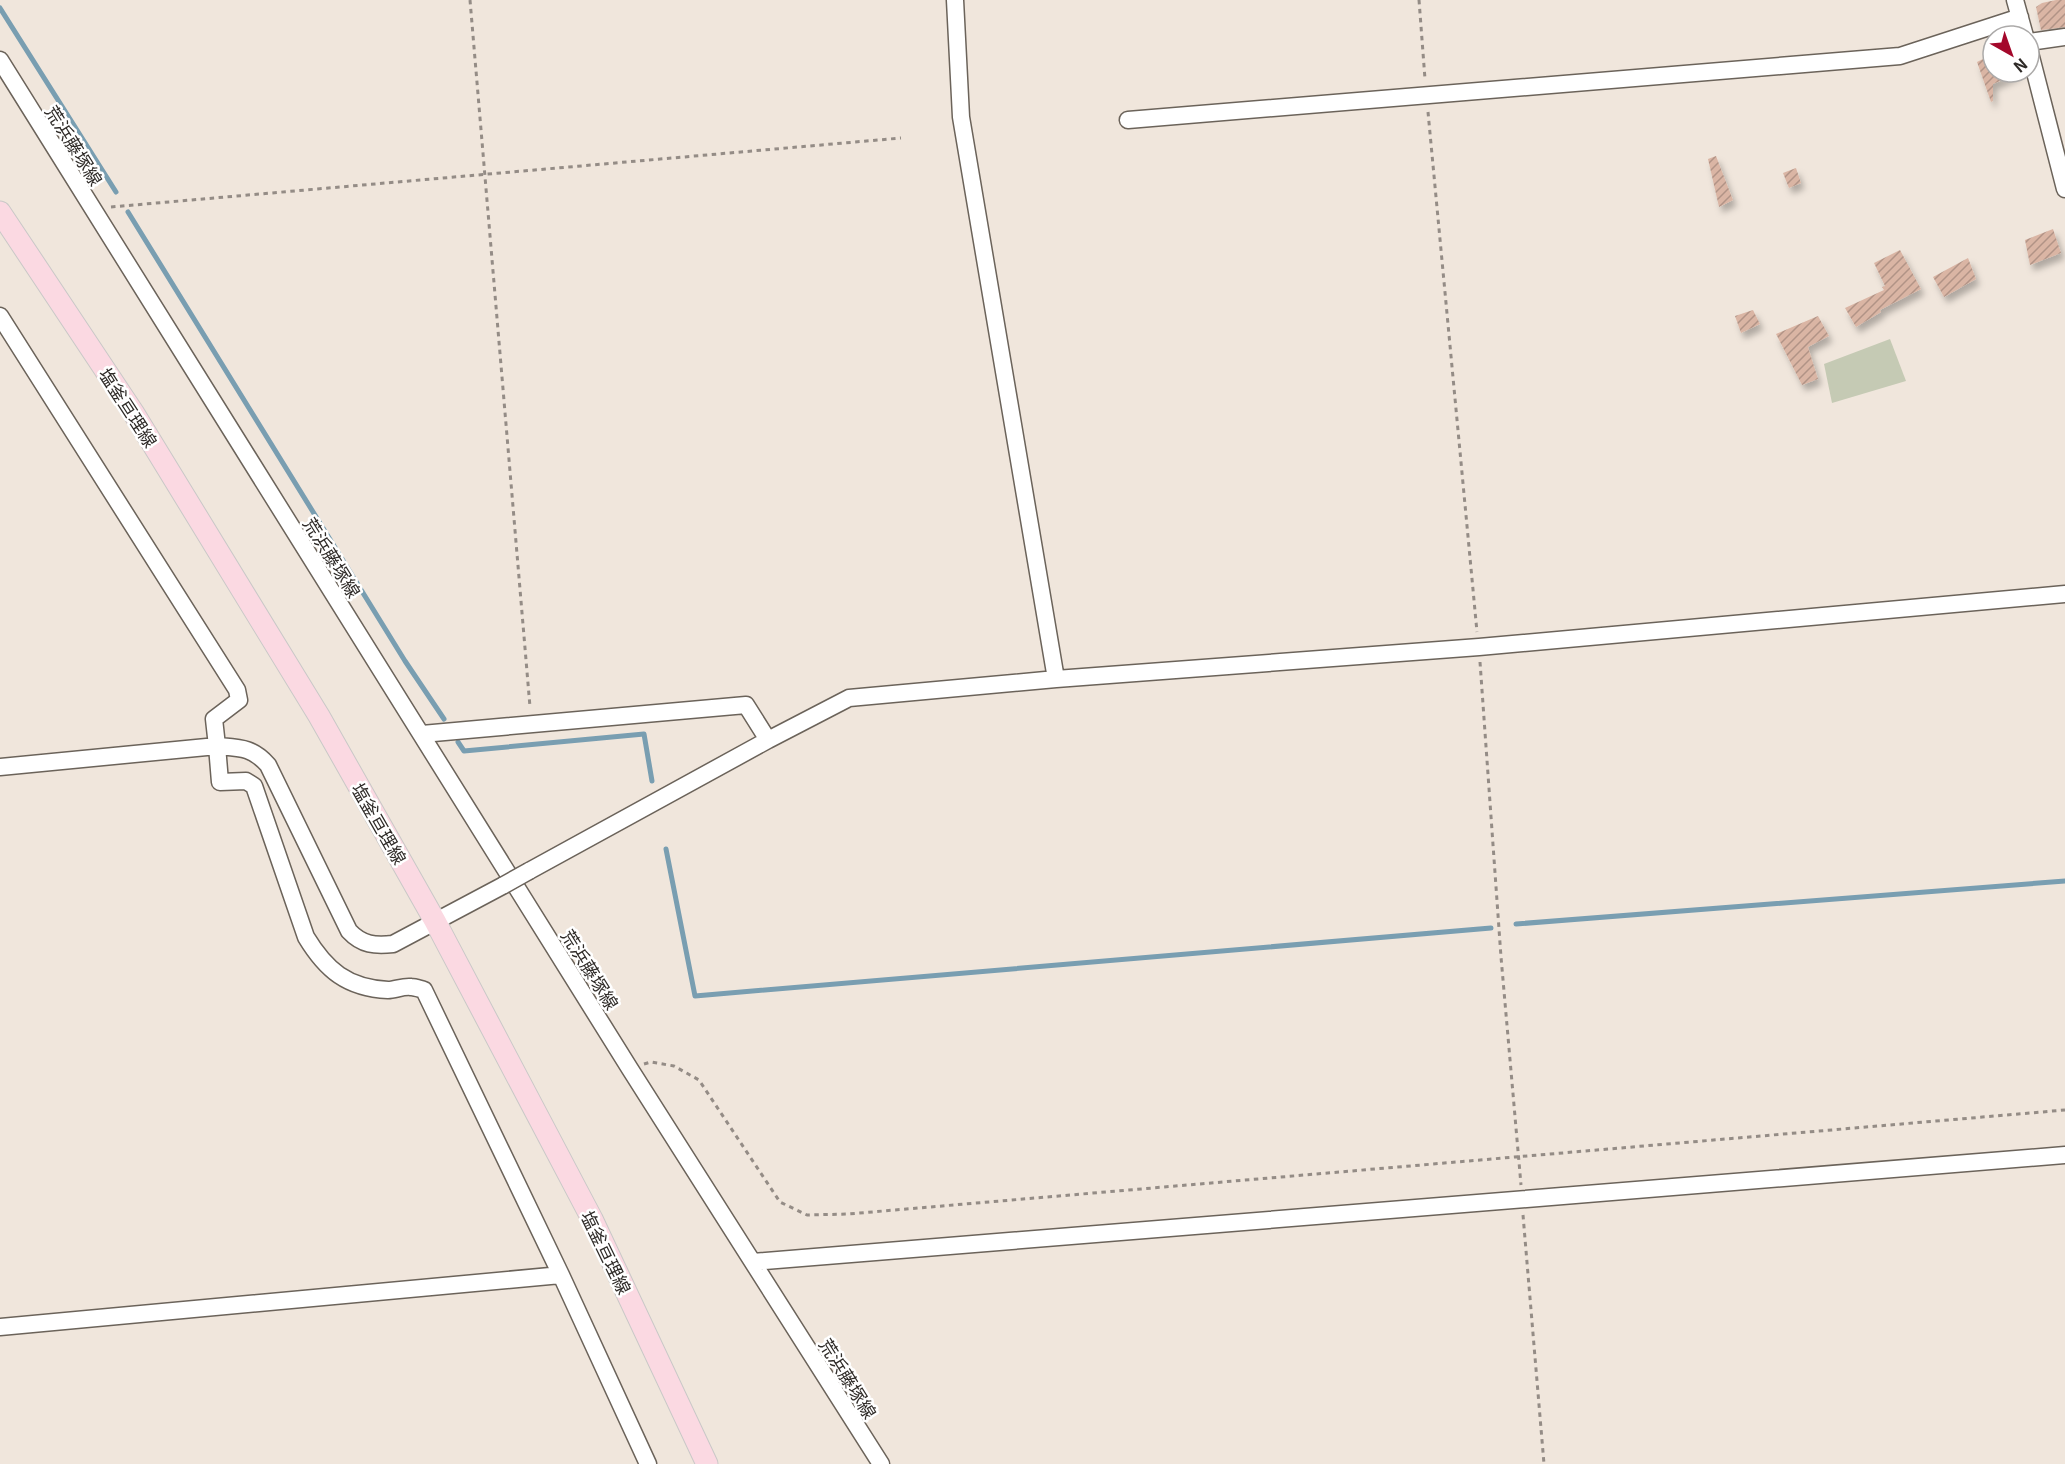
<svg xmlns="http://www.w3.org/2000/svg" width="2065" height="1464" font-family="Georgia,'Noto Sans JP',serif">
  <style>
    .green { fill: #c5cab4 }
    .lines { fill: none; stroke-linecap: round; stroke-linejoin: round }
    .stream { stroke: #799eb1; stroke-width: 5 }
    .building { fill: url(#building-hatch); filter: url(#shadow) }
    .minor-casing { stroke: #6b635a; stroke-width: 19 }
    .major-casing { stroke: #c9c8c7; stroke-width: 23 }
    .path { stroke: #948c86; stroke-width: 3; stroke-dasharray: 4.5 4.5; stroke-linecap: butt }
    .minor { stroke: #fff; stroke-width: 16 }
    .major { stroke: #fbd9e2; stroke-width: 21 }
    .minor-bridge-casing { stroke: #6b635a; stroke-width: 19; stroke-linecap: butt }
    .minor-bridge { stroke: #fff; stroke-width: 16 }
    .labels { text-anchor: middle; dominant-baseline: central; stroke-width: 5; stroke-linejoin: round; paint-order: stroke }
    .street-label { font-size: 18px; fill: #2f2b28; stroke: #fff }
  </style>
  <defs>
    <pattern id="building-hatch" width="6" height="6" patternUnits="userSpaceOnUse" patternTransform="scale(1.5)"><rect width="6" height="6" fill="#dab5a4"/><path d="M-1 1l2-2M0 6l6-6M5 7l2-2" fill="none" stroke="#b19386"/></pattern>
    <filter id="shadow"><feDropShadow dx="3.5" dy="6" stdDeviation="3" flood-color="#0004"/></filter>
  </defs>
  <rect width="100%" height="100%" fill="#f0e6dc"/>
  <path class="green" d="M1890 339 1906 381 1832 403 1824 364Z"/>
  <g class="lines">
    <path class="stream" d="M0 8 116 192
      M128 212 405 661 444 719
      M458 742 464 751 644 734 652 781
      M666 849 695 996 1491 928
      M1516 924 2065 881"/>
  </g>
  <path class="building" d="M2056 0H2065V27L2041 30 2036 7 2042 3Z
    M1993 54V72H2021L1993 84V101L1991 102 1977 62Z
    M1716 156 1733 200 1719 207 1708 159Z
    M1796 168 1801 183 1789 188 1783 173Z
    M2053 229 2061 253 2030 265 2025 240Z
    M1900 250 1921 289 1880 310 1881 312 1856 327 1845 308 1884 290 1882 287 1885 286 1874 263Z
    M1968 258 1976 279 1944 297 1933 277Z
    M1753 310 1760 324 1741 333 1735 316Z
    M1818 316 1829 336 1808 347 1818 379 1802 385 1776 334Z"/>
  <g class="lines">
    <g class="minor-casing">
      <path id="minor" d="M955 0 961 117 1056 679
        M2015 0 2025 36
        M2029 42 2065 37
        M2029 49 2065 189
        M0 60 630 1069 881 1464
        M1128 120 1900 56 2020 17
        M0 316 237 690 239 700 214 719 217 746C240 748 252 747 268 765L349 931C362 945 375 946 393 944L504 885
        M422 734 746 705 768 740
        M0 767 217 746 220 782 246 781 254 786 306 937C326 970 347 988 388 990 395 990 403 986 411 987 415 987 420 989 424 990L561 1275 648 1464
        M529 871 768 740 849 698 1056 679 1479 647 2065 594
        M753 1262 2065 1155
        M0 1327 561 1275"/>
    </g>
    <g class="major-casing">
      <path id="major" d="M0 212 133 412 319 716 435 921 592 1219 707 1464"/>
    </g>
    <path class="path" d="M470 0 530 707
      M1419 0 1425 79
      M1428 112 1477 632
      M111 207 901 138
      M1480 662 1501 957 1521 1185
      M644 1064 651 1062 674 1066 699 1080 780 1202 807 1215 848 1214 2065 1110
      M1523 1215 1544 1464"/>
    <use href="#minor" class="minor"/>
    <use href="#major" class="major"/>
    <g class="minor-bridge-casing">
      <path id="minor-bridge" d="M504 885 529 871"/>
    </g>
    <use href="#minor-bridge" class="minor-bridge"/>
  </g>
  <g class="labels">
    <g class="street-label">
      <text transform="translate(75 145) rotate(58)">荒浜藤塚線</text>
      <text transform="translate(129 407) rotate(57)">塩釜亘理線</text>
      <text transform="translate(333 557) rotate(58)">荒浜藤塚線</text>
      <text transform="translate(380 823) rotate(60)">塩釜亘理線</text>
      <text transform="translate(591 969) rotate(58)">荒浜藤塚線</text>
      <text transform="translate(607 1252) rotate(64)">塩釜亘理線</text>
      <text transform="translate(849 1378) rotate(58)">荒浜藤塚線</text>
    </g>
  </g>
  <g transform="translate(2011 54) rotate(140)"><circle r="28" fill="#ffffff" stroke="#acaaa9" stroke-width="1.5"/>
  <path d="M0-4.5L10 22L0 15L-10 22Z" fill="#a4082b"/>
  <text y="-9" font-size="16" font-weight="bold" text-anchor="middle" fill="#2f2b28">N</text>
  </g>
</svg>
